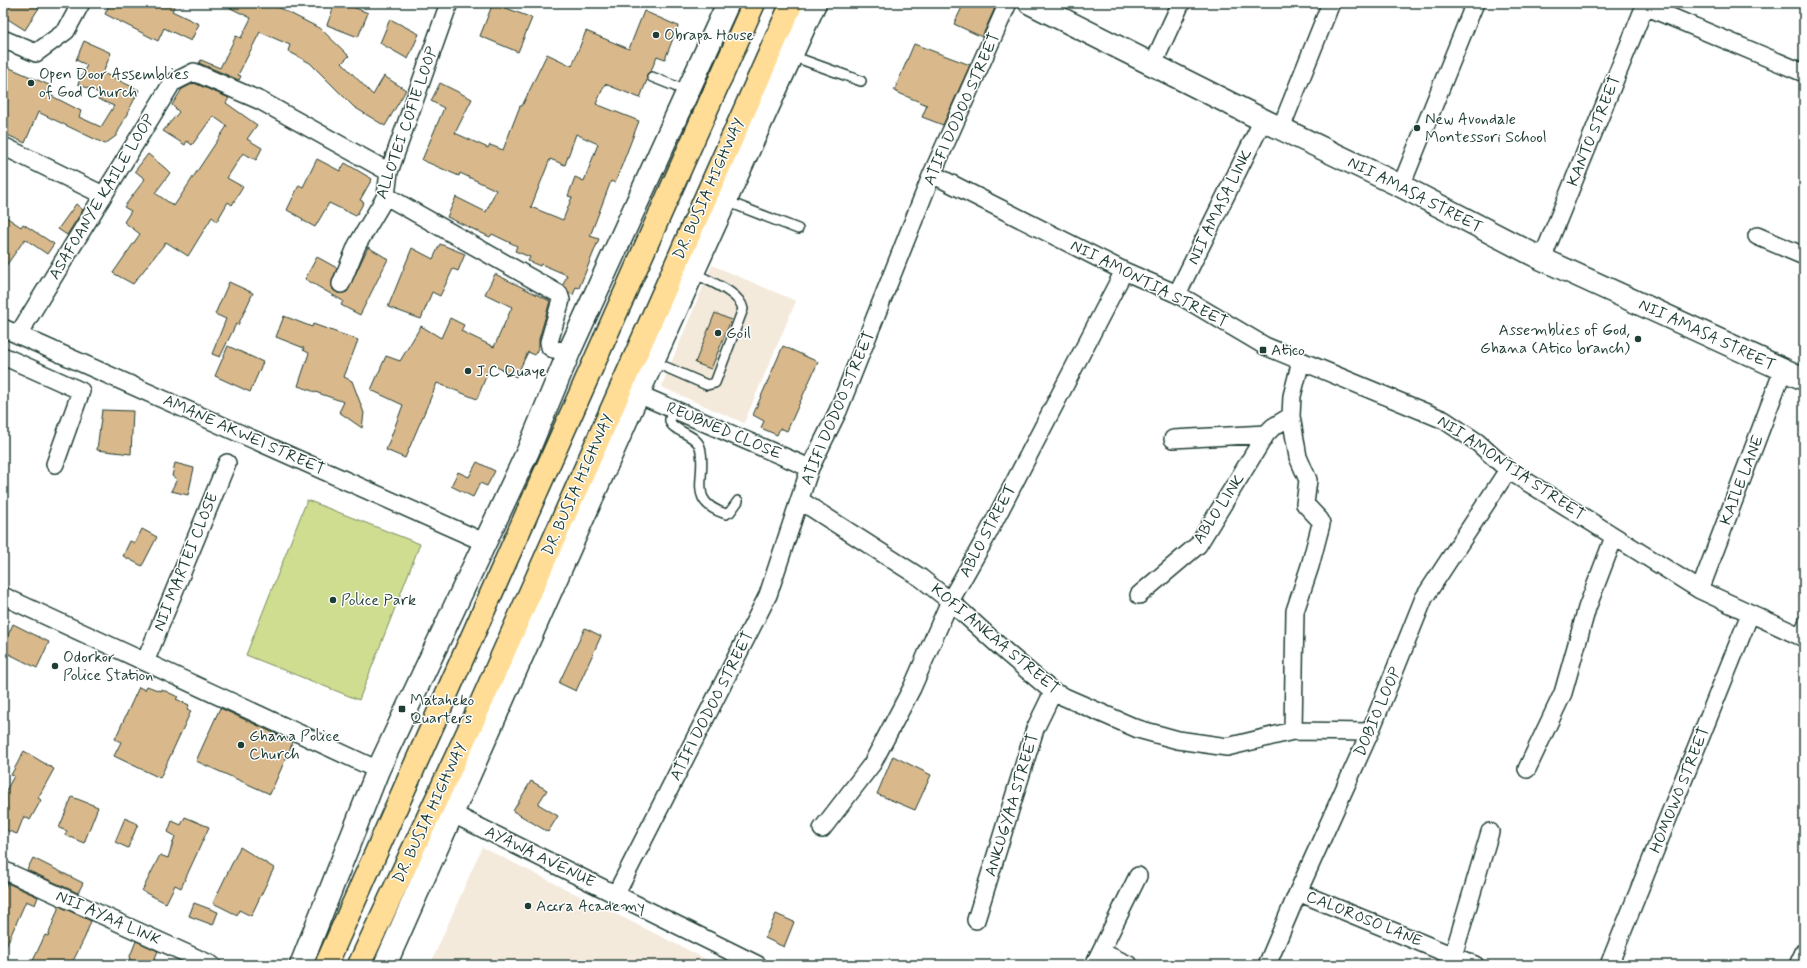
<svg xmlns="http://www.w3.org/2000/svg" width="1807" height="968" font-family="Mynerve,sans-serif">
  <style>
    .built { fill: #f4eadc }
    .green { fill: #cfdd90; stroke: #778d62 }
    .building { fill: #d9b98c; stroke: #1f3d34; fill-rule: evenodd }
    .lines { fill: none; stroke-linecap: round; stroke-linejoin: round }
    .lane-casing { stroke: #1f3d34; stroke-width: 12 }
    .street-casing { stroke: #1f3d34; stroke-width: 20 }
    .secondary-casing { stroke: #1f3d34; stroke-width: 25 }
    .highway-casing { stroke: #1f3d34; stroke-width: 25 }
    .lane { stroke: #fff; stroke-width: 9 }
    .street { stroke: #fff; stroke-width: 17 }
    .secondary { stroke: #fff; stroke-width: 22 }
    .highway { stroke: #ffdd96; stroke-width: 22 }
    .poi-dot { fill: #1f3d34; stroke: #fff; stroke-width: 1.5 }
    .labels { text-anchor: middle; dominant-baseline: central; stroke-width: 3; stroke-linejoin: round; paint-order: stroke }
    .poi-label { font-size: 16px; fill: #1f3d34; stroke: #fff; text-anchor: start }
    .street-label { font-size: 16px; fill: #1f3d34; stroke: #fff }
  </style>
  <rect width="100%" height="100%" fill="#fff"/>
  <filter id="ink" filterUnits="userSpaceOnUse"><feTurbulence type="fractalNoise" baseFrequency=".025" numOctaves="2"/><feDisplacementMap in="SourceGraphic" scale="8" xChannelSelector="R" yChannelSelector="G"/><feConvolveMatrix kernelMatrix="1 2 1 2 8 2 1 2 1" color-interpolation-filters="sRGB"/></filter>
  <g filter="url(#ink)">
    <path class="built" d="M712 265 796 301 744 423 661 387Z
      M482 847 718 965H430Z"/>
    <path class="green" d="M307 500 420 544 359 700 246 655Z"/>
    <path class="building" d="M3 3H42L25 30 3 16Z
      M110 3H176L172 11 199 24 191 41 164 28 158 41 105 14Z
      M220 3H270L321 29 349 56 342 63 373 95 384 76 406 90 385 126 354 107 310 63 288 51 290 45 260 32 238 75 241 76 239 80 199 63 201 60 220 68 236 36 241 38 251 18Z
      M335 3H343L368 13 358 37 327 25Z
      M493 3 532 18 518 52 480 36Z
      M964 3H997L982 37 954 24Z
      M644 11 678 26 665 59 657 56 651 71 647 74V80L640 98 605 84 596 104 639 121 615 183 611 181 590 236 599 239 579 288 576 287 573 295 569 293 563 285 567 275 541 264 540 266 528 261 530 257 515 251 517 246 492 234 490 237 447 217 456 197 486 212 496 190 460 173 459 176 422 160 444 108 431 101 440 83 472 99 455 133 488 148 490 145 503 150 520 106H522L547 54 572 66 586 31 629 49ZM576 134 598 144 584 181 575 177 568 196 572 197 563 220 531 207 550 159 565 165Z
      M390 19 419 34 408 59 380 43Z
      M84 41 111 53 103 73 139 90 116 136 105 144 38 112 25 143 3 133V65L49 85 46 93 81 111 79 117 101 127 114 106 98 99 101 94 78 84 87 65 76 60Z
      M914 44 970 65 943 125 922 117 927 105 894 91Z
      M194 83 229 98 226 103 257 125 247 139 262 148 256 160 243 153 227 178 243 187 232 205 228 202 217 221 212 217 188 256 166 242 133 284 113 273 140 234 124 222 131 211 124 207 145 179 135 171 148 154 165 168 170 173 155 193 174 206 227 126 213 116 192 145 187 141 185 145 163 131 179 112 172 105 182 89Z
      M317 159 340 171 345 163 372 179 360 200 364 202 356 216 329 203 315 227 302 220 303 219 287 210 299 185 303 187Z
      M76 204 83 210 67 235 58 229Z
      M3 215 21 227 23 224 54 244 47 254 25 239 3 270Z
      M440 244 465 254 458 271 453 269 440 296 432 292 421 319 388 307 412 248 433 259Z
      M368 247 388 259 360 315 341 305 343 301 305 279 317 257 337 268 332 281 333 290 338 293 347 292Z
      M495 274 550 301 539 339V345L535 355 528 352 516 377 491 364 477 399 437 383 405 458 386 450 403 405 371 390 386 356 400 361 421 326 441 338 450 318 464 325 461 331 494 347 512 307 485 294Z
      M229 282 253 293 238 325 236 324 220 357 212 354 226 319 215 314Z
      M715 313 731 320 711 369 695 363Z
      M284 316 312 327 313 324 358 340 344 377 352 381 364 413 362 428 339 412 344 402 298 386 309 353 303 350 304 348 276 337Z
      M228 346 263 362 250 392 215 376Z
      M783 346 818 362 787 431 780 428 777 435 761 428 764 421 753 415Z
      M102 410 133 411 131 454 97 450Z
      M477 462 495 471 487 486 480 483 473 497 451 486 458 472 469 477Z
      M175 463 194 468 188 495 171 491 177 479 172 476Z
      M142 529 157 537 142 566 123 556 130 541 135 543Z
      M13 624 49 642 37 668 3 651V646Z
      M585 628 601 636 576 691 559 683Z
      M147 686 160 691 161 689 178 697 176 699 189 705 187 710 191 711 160 778 114 756 121 742 115 739 139 687 145 690Z
      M220 708 293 742 270 794 196 761Z
      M24 751 54 769 38 798 41 800 30 820 24 816 17 834 3 829V796L14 776 11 775Z
      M893 756 931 775 915 810 877 794Z
      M531 781 547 790 538 804 558 816 548 832 513 811Z
      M72 797 98 807 84 843 65 835 67 831 59 828Z
      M185 817 209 827 181 888 175 885 166 903 142 891 160 855 168 858 175 836 168 832 172 821 181 825Z
      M125 818 138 824 128 848 115 842Z
      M240 847 274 868 251 916 239 910 237 915 213 903Z
      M33 858 83 883 78 893 27 870Z
      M7 883 38 897 35 905 26 901 3 953V893Z
      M194 903 218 912 213 925 189 916Z
      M59 906 91 921 85 937 71 965H31L45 935 48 936Z
      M776 914 794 922 784 947 765 938Z
      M136 941 158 951 152 965H143L129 959Z"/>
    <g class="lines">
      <g class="lane-casing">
        <path id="lane" d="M792 56 861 81
          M652 77 687 91
          M726 201 798 229
          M654 362 707 385 715 383 743 309C740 292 708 281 694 273
          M673 409C672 413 669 418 670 421 672 431 696 434 700 447 708 477 685 501 726 514L730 512 738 501
          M1798 635 1804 620"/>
      </g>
      <g class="street-casing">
        <path id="street" d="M1645 6 1804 73
          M3 39 36 53 66 31 81 3
          M1153 64 1181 3
          M1281 128 1331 3
          M3 146 103 195
          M932 174 1124 271 1177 294 1265 346 1444 420 1477 442 1508 470 1700 590 1804 638
          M1401 186 1475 3
          M386 196 559 294 561 300 549 342 550 347 553 349 569 352
          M1757 236 1804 256
          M1542 259 1646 3
          M341 284 357 245 386 196 389 172 449 3
          M1177 294 1263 120
          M3 328 486 543
          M18 335 172 83 194 72 261 101 389 172
          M3 356 81 391 55 464
          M638 394 810 468
          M1173 439 1266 434
          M801 501 921 578 950 601 1007 653 1053 692 1138 729 1178 740 1227 747 1293 731 1370 732
          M1700 590 1783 370
          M1139 595 1198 545 1266 434 1273 427 1291 416
          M3 596 378 770
          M145 662 227 463
          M1293 731 1295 611 1310 566 1321 524 1320 520 1305 504 1308 480 1298 457 1291 416 1292 396 1301 361
          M1527 769 1563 693 1587 608 1614 537
          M451 813 758 965
          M822 829 872 764 912 688 950 601 985 539 1124 271
          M3 870 212 965
          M1298 892 1475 965
          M616 894 768 595 810 468 838 411 932 174 1008 3
          M976 920 1035 729 1053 692
          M1101 952 1129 965
          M1453 956 1490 832
          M1094 965 1138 876
          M1267 965 1298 892 1370 732 1424 598 1508 470
          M1609 965 1750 614
          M1798 965 1804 952"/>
      </g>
      <g class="secondary-casing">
        <path id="secondary" d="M1030 3 1263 120 1401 186 1542 259 1804 379
          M301 965 378 770 528 451 569 352 728 3
          M385 965 638 394 815 3"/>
      </g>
      <g class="highway-casing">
        <path id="highway" d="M326 965 754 3
          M359 965 478 710 792 3"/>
      </g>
      <use href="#lane" class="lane"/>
      <use href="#street" class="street"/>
      <use href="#secondary" class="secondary"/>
      <use href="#highway" class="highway"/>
    </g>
  </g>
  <g class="poi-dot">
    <circle cx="656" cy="35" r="4"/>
    <circle cx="31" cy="83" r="4"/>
    <circle cx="1417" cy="128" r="4"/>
    <circle cx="718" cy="333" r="4"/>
    <circle cx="1638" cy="339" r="4"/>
    <rect x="1259" y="346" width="8" height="8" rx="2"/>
    <circle cx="468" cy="371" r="4"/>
    <circle cx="333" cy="600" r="4"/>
    <circle cx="55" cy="666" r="4"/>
    <rect x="398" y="705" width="8" height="8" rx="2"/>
    <circle cx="241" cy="745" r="4"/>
    <circle cx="528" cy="906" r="4"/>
  </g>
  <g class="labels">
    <g class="poi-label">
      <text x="664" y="35">Obrapa House</text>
      <text x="39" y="74">Open Door Assemblies<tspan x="39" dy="18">of God Church</tspan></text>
      <text x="1425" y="119">New Avondale<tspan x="1425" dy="18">Montessori School</tspan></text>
      <text x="1630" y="330" text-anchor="end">Assemblies of God,<tspan x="1630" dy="18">Ghana (Atico branch)</tspan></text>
      <text x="726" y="333">Goil</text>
      <text x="1271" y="350">Atico</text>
      <text x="476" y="371">J.C Quaye</text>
      <text x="341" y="600">Police Park</text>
      <text x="63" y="657">Odorkor<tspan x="63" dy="18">Police Station</tspan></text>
      <text x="410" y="700">Mataheko<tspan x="410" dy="18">Quarters</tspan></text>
      <text x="249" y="736">Ghana Police<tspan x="249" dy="18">Church</tspan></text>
      <text x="536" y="906">Accra Academy</text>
    </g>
    <g class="street-label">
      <text transform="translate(962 109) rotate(-66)">ATIFI DODOO STREET</text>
      <text transform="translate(407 123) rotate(-71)">ALLOTEI COFIE LOOP</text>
      <text transform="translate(1594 131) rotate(-68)">KANTO STREET</text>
      <text transform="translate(709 189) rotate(-66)">DR. BUSIA HIGHWAY</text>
      <text transform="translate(1415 195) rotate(27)">NII AMASA STREET</text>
      <text transform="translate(102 197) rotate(-59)">ASAFOANYE KAILE LOOP</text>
      <text transform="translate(1220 207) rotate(-64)">NII AMASA LINK</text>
      <text transform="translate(1149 284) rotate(27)">NII AMONTIA STREET</text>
      <text transform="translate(1707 335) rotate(25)">NII AMASA STREET</text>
      <text transform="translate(838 408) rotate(-67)">ATIFI DODOO STREET</text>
      <text transform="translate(724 431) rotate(23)">REUBNED CLOSE</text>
      <text transform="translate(244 435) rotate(24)">AMANE AKWEI STREET</text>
      <text transform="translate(1511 468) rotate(34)">NII AMONTIA STREET</text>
      <text transform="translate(1742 480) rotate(-69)">KAILE LANE</text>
      <text transform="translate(578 485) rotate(-66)">DR. BUSIA HIGHWAY</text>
      <text transform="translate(1219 509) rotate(-57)">ABLO LINK</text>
      <text transform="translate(988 531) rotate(-62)">ABLO STREET</text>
      <text transform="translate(186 562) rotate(-68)">NII MARTEI CLOSE</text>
      <text transform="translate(995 639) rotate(40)">KOFI ANKAA STREET</text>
      <text transform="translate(712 706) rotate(-63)">ATIFI DODOO STREET</text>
      <text transform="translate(1378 712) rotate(-67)">DOBIO LOOP</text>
      <text transform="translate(1680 790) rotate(-68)">HOMOWO STREET</text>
      <text transform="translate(1012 805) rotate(-73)">ANKUGYAA STREET</text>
      <text transform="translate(430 813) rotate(-65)">DR. BUSIA HIGHWAY</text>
      <text transform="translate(540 857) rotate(26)">AYAWA AVENUE</text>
      <text transform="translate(108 918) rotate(24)">NII AYAA LINK</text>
      <text transform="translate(1364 919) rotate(22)">CALOROSO LANE</text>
    </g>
  </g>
  <rect width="1807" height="968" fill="none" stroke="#fff" stroke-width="16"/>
  <rect x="8" y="8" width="1791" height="952" fill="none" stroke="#1f3d34" stroke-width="1.5" filter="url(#ink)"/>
</svg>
